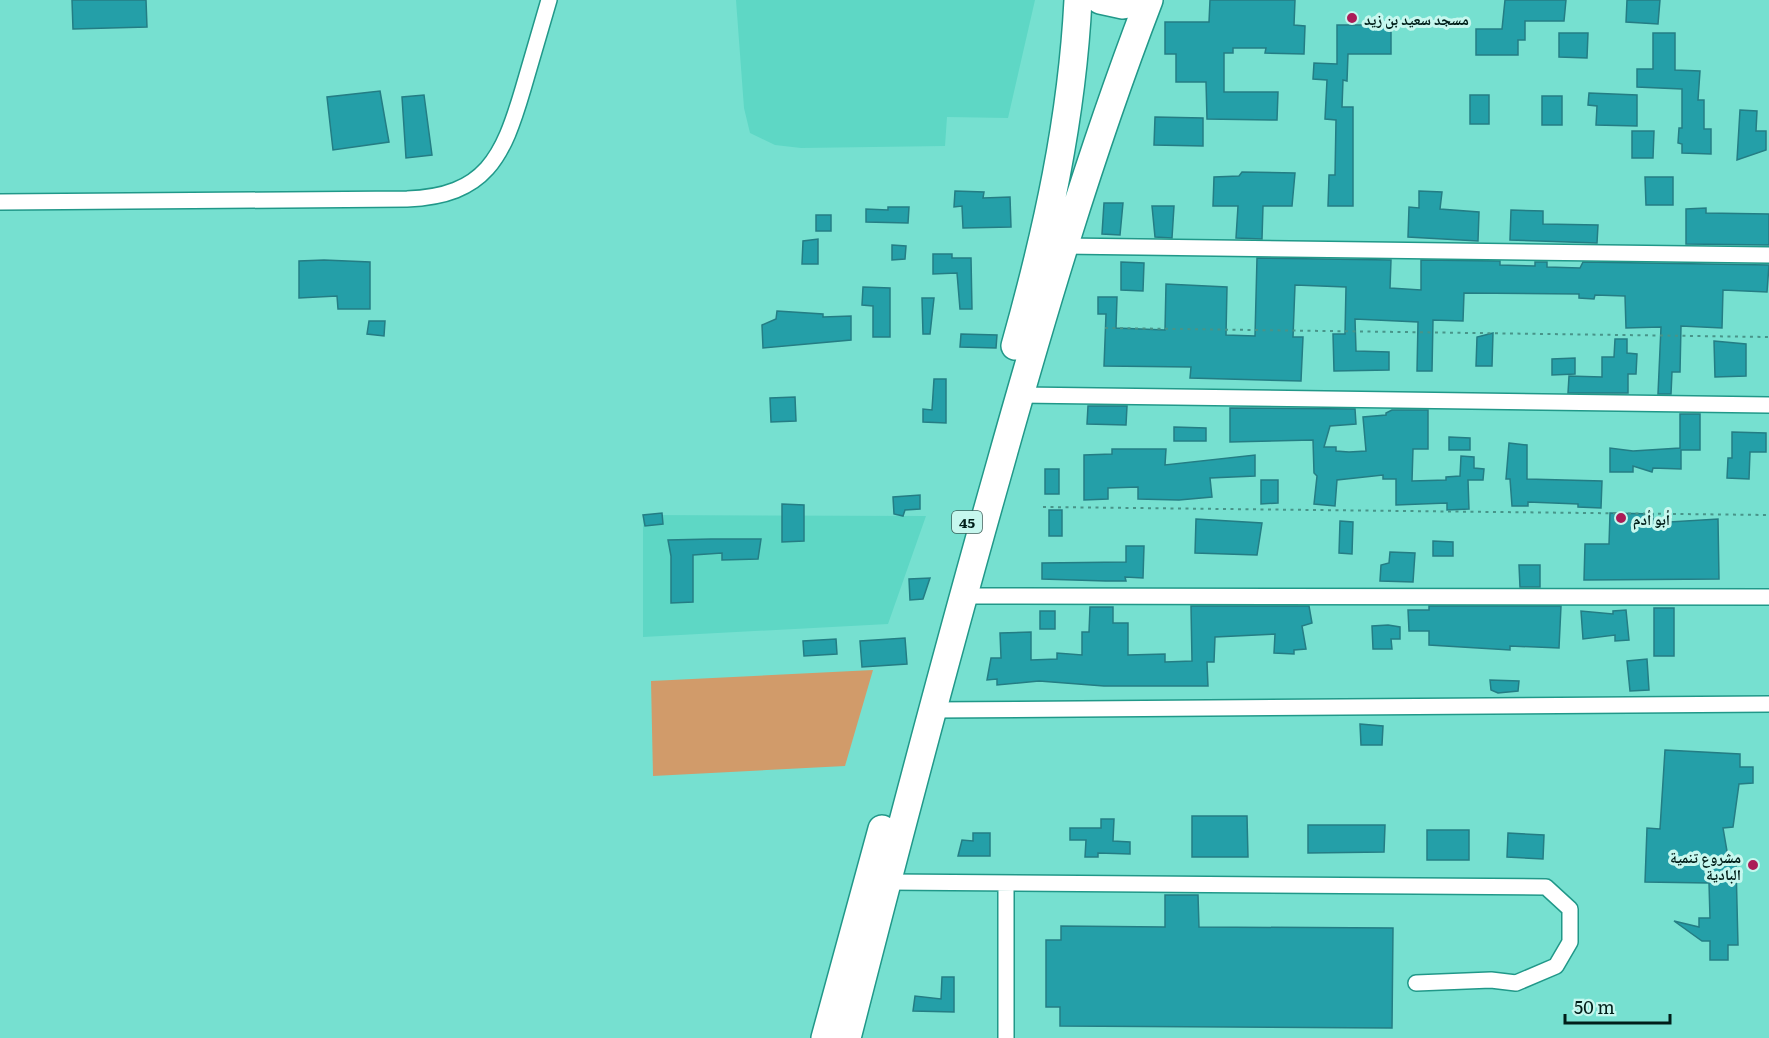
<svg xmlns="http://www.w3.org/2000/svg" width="1769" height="1038" font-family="Literata,'Noto Naskh Arabic',serif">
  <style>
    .built { fill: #5ed7c5 }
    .green { fill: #d19b6a }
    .building { fill: #249fa8; stroke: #247d84; stroke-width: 1.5 }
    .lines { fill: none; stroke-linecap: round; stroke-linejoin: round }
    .street-casing { stroke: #219889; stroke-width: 18 }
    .highway-casing { stroke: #219889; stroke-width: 30 }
    .path { stroke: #489489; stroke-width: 2; stroke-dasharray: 3 4.5; stroke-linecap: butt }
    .street { stroke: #fff; stroke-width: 15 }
    .highway { stroke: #fff; stroke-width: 27 }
    .poi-dot { fill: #ab1c57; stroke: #c6f7ee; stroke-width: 2 }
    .labels { text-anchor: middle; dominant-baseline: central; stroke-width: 6; stroke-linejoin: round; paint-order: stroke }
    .shield { fill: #c6f7ee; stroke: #3b5f59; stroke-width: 1.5 }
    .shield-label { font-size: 14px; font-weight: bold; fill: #001e19 }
    .poi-label { font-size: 15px; font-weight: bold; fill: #001e19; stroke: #c6f7ee; text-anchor: start }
  </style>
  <rect width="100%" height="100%" fill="#76e0d0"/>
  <path class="built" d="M736 0H1035L1008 118 947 117 945 146 801 148 775 145 750 133 744 108Z
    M643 515 926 516 888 624 643 637Z"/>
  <path class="green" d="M873 670 845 766 653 776 651 681Z"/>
  <path class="building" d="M72 0H146L147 27 73 29Z
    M1210 0H1295L1294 25 1305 26 1304 54 1265 53 1266 48H1233V53H1224V92H1278L1277 120 1207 119 1206 82H1176V54H1165V22H1209Z
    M1505 0H1566L1564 21H1525V40H1518V55H1476V29H1502Z
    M1627 0H1660L1658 24 1626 22Z
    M1337 25H1391V54H1348L1347 81 1343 80 1342 107H1353V206H1328L1329 175H1335L1336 120 1325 119 1327 80 1313 79 1314 63 1337 64Z
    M1559 33H1588L1587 58 1559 57Z
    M1653 33H1675V70L1700 71 1698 100H1704V129H1711V154L1682 153V144L1678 143 1679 128H1682V89L1637 87V69H1653Z
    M380 91 389 142 333 150 327 97Z
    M1589 93 1637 95V126L1596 125 1597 106 1588 105Z
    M424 95 432 155 406 158 402 97Z
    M1470 95H1489V124H1470Z
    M1542 96H1562V125H1542Z
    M1740 110 1757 111 1756 131H1766V150L1737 160Z
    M1155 117 1203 118V146L1154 145Z
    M1632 131H1654L1653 158H1632Z
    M1242 172 1295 173 1292 206H1263L1262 239 1236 238 1238 206H1213L1214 177 1239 176Z
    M1645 177H1673V205H1646Z
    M955 191 984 192 983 198 1010 197 1011 227 963 228 962 206 954 207Z
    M1419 191 1442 192 1440 209 1479 212 1478 241 1408 237 1409 207 1419 208Z
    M1104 203H1123L1120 235 1102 234Z
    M1152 206H1174L1172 238 1155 237Z
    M888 207H909L908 223 866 222V209L888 210Z
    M1706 208V213L1769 214V245L1686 244V209Z
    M1511 210 1543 211V224L1598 225 1597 243 1510 240Z
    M816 215H831V231H816Z
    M818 239V264H802L803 241Z
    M892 245 906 246 905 259 892 260Z
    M933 254H952V258H971L972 309H960L957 273 933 274Z
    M1257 258 1391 260 1390 288 1421 290V260L1500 261V265L1535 266V262H1547V267L1580 268 1583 262 1769 265 1767 292 1723 290 1722 328 1681 326 1680 372H1672L1671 394H1658L1661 327 1626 328 1625 296 1595 295 1594 299 1579 298V294L1464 293 1463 321 1433 320 1432 371H1417L1418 322 1355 319 1356 351 1389 352V370L1334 371 1333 334H1345L1346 287 1295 285 1293 337H1303L1301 381 1190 378 1191 367 1104 366 1106 314H1098V297H1117L1116 328 1165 330 1166 284 1227 287 1226 335 1255 336Z
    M324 260 370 262V309H338L337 296 299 298V261Z
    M1121 262 1144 263 1143 291 1121 290Z
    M863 287 890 288V337H873V306L862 305Z
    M922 298H934L930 334H923Z
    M777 311 823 314V317L851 316V340L763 348 762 325 776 319Z
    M369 321H385L384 336 367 334Z
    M1493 333 1492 366H1476L1477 337Z
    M961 334 997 335 996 348 960 347Z
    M1615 339H1627V353L1637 354 1636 374H1628V393H1568L1569 376 1602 377V357H1614Z
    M1714 341 1746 344V376L1715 377Z
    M1575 358V374L1552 375V359Z
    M934 379H946V423L923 422V409L932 410Z
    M795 397 796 421 771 422 770 398Z
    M1088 406H1127L1126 425 1087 424Z
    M1230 408 1355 409 1356 424 1330 426 1324 447H1336V451L1349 452 1366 451 1363 417 1386 415V413L1392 410H1428V449H1413L1412 481 1446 480V477L1460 476 1461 456 1474 457V468L1484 469 1483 480H1468L1469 509 1447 510V503L1396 505V479H1383V475L1337 480 1335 506 1314 504 1317 476 1314 473 1313 440 1230 442Z
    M1680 414H1700V450H1681V469L1653 468 1652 472 1633 466V472H1610V448L1633 451 1680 448Z
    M1174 427 1206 428V441H1174Z
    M1732 432 1766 433V452H1750L1749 479 1727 478 1728 458H1732Z
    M1449 437 1470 438V450H1449Z
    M1509 443 1527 445V479L1602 481 1601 508 1578 507V504L1528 502V506H1512L1510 479H1506Z
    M1112 449H1166L1165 465 1255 455V476L1210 478 1212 497 1179 500 1138 499V487L1108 488V499L1084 500V455L1112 454Z
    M1045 469H1059V494H1045Z
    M1261 480H1278V503L1261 504Z
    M920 495V509L905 510 903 516 894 514 893 497Z
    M782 504 804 505V541L782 542Z
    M1049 510H1062V536H1049Z
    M662 513 663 524 645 526 643 515Z
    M1610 513 1653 514V523L1718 519 1719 579 1584 580 1585 544H1609Z
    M1196 519 1262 523 1257 555 1195 553Z
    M1340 521 1353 522 1352 554 1339 553Z
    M711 539H761L758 559 722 560V553L693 555V602L671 603V556L668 540Z
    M1433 541 1453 542V556H1433Z
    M1126 546H1144L1143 578 1125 577 1126 581H1106L1042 579V563L1126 562Z
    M1390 552 1415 553 1413 582 1380 581 1381 565 1389 563Z
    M1519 565H1540V587H1520Z
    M930 578 923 599 910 600 909 579Z
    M1191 606H1309L1312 623 1302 626 1306 649 1294 650V654L1274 653 1275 634 1215 637 1214 662H1207L1208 686H1104L1039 681 997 685V679L987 680 991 658H1001L1000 633 1031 632V660L1057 659V653L1082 655V632H1089L1090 607H1113V623H1128V655L1165 654V662L1192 661Z
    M1429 606H1561L1559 648 1510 646V650L1429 645V631H1409L1408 610H1429Z
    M1654 608H1674V656H1654Z
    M1626 610 1629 640 1615 641V635L1583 639 1581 611 1613 614V611Z
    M1040 611H1055V629H1040Z
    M1388 625 1400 627V639H1391L1392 649H1373L1372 626Z
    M905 638 907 664 862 667 860 641Z
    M836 639 837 654 804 656 803 641Z
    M1647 659 1649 690 1630 691 1627 661Z
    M1490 680 1519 681 1518 691 1498 693 1491 690Z
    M1360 724 1383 726 1382 745H1361Z
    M1665 750 1740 754V767H1753V783L1739 784 1733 827 1723 828 1729 863 1736 864 1738 945H1728V960H1710V941H1702L1674 921 1699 927V918H1710L1709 883 1645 882 1647 828 1660 829Z
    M1192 816H1247L1248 857H1192Z
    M1101 819H1114L1113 841 1130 842V854L1098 853V857H1085L1086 840H1070V828H1101Z
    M1308 825H1385L1384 852 1308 853Z
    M1427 830H1469V860H1427Z
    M973 833H990V856H958L962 840 973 841Z
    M1508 833 1544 835 1543 859 1507 857Z
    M1165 895H1198L1199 927 1393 928 1392 1028 1060 1026V1007H1046V940H1061V926L1165 927Z
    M942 977H954V1012L913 1011 915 996 941 999Z"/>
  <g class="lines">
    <g class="street-casing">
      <path id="street" d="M0 202 407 199C486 196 503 157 523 89 532 59 540 30 549 0
        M1063 246 1769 255
        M1020 395 1769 405
        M963 596 1769 597
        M932 710 1769 704
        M887 882 1546 887 1570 909V942L1556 966 1516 983 1491 980 1416 983
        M1006 1038V884"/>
    </g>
    <g class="highway-casing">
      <path id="highway" d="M1100 0 1123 5 1142 0
        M1015 346C1047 232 1072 119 1078 0
        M825 1038 882 829
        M847 1038C895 850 944 663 997 476 1042 315 1089 156 1149 0"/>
    </g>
    <path class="path" d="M1105 328 1769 337
      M1043 507 1769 515"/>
    <use href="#street" class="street"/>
    <use href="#highway" class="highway"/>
  </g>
  <g class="poi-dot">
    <circle cx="1352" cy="18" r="6"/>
    <circle cx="1621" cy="518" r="6"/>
    <circle cx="1753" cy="865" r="6"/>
  </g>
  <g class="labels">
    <rect class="shield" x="952" y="511" width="30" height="22" rx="4.5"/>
    <g class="shield-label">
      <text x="967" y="522">45</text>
    </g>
    <g class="poi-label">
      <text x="1364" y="18">مسجد سعيد بن زيد</text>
      <text x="1633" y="518">أبو أدم</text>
      <text x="1741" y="856" text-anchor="end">مشروع تنمية<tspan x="1741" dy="17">البادية</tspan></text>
    </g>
  </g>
  <path d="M1565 1014v9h105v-9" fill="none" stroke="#001e19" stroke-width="3"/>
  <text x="1574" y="1014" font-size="18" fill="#001e19" stroke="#c6f7ee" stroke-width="4.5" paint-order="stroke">50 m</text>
</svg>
